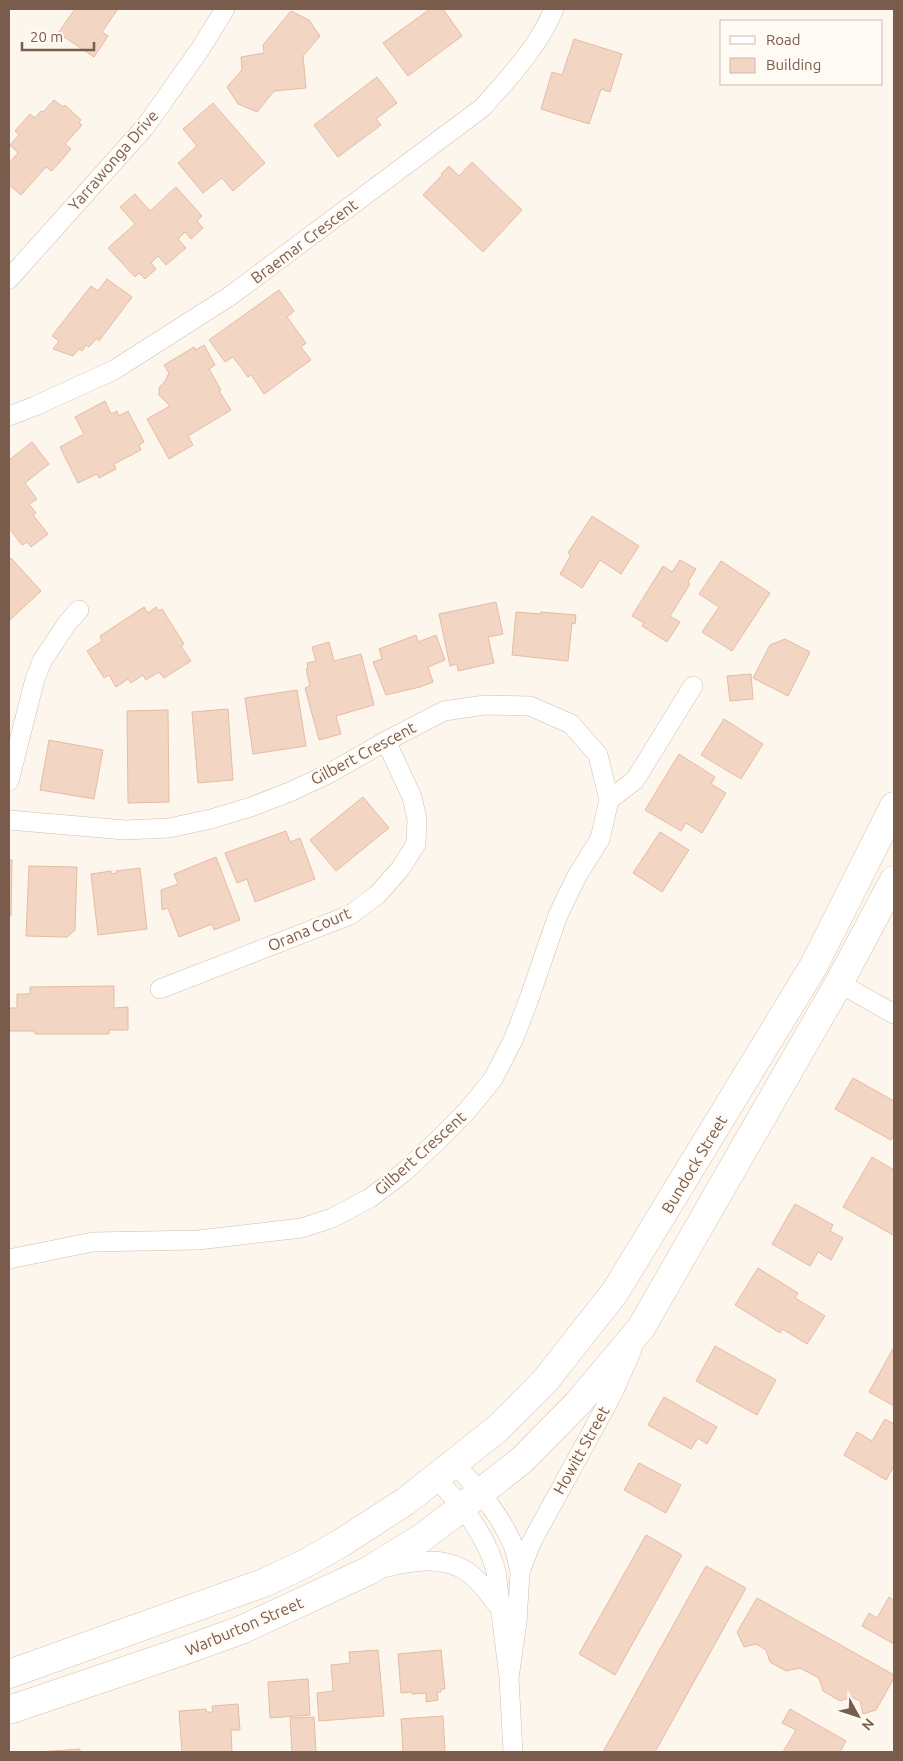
<svg xmlns="http://www.w3.org/2000/svg" width="903" height="1761" font-family="Ubuntu,sans-serif">
  <style>
    .building { fill: #f3d5c3; stroke: #e6bba3 }
    .lines { fill: none; stroke-linecap: round; stroke-linejoin: round }
    .street-casing { stroke: #d1beb0; stroke-width: 20 }
    .secondary-casing { stroke: #d6c0b0; stroke-width: 29 }
    .street { stroke: #fff; stroke-width: 19 }
    .secondary { stroke: #fff; stroke-width: 28 }
    .labels { text-anchor: middle; dominant-baseline: central; stroke-width: 5; stroke-linejoin: round; paint-order: stroke }
    .street-label { font-size: 16px; fill: #7a5c4d; stroke: #fffaf3 }
  </style>
  <rect width="100%" height="100%" fill="#fdf6ec"/>
  <path class="building" d="M75 9H118L102 32 108 36 94 57 58 33Z
    M430 9H443L462 36 408 76 383 43Z
    M291 11 309 20 320 36 303 56 306 88 274 91 257 112 238 104 227 87 242 70 241 57 264 53 263 45Z
    M574 39 622 54 610 92 601 89 589 124 541 109 552 72 562 75Z
    M377 77 397 103 376 119 381 125 338 157 314 125Z
    M54 100 63 107 65 105 81 120 79 122 82 125 65 144 71 149 52 171 46 167 21 195 9 185V163L18 153 10 145 19 135 15 131 30 114 35 118 41 111 43 112Z
    M213 103 265 163 233 191 222 178 203 193 178 163 197 146 183 129Z
    M472 162 522 210 483 252 423 195 442 175 441 174 449 166 459 176Z
    M176 187 202 216 197 221 203 228 191 239 185 232 178 239 186 248 166 265 158 256 151 263 156 269 145 279 139 273 135 277 108 248 135 224 120 207 135 194 150 211Z
    M107 279 132 297 99 341 97 338 89 347 86 345 82 351 79 349 73 356 53 349 59 341 52 336 91 286 98 291Z
    M279 290 294 311 287 317 306 343 301 347 311 360 264 394 251 375 248 377 233 357 225 362 209 340Z
    M204 345 215 365 209 369 221 390 219 391 231 410 188 436 193 445 169 459 147 419 170 406 159 395V388L165 381 169 373 164 365 194 347 196 350Z
    M105 401 111 414 117 411 119 416 128 411 144 442 139 445 141 450 114 464 116 469 99 478 97 474 78 483 60 447 84 434 75 417Z
    M32 442 49 464 25 483 37 499 29 504 36 513 33 515 48 534 31 547 27 542 22 545 9 528V460Z
    M592 516 639 546 621 574 600 560 582 588 560 574 571 555 568 553Z
    M11 558 41 591 9 621V560Z
    M680 560 696 569 688 582 690 584 670 616 680 622 667 642 642 626 644 623 632 616 663 566 672 572Z
    M721 561 770 593 732 651 702 632 719 607 699 594Z
    M496 602 503 634 488 637 494 663 458 671 457 664 450 666 439 614Z
    M144 607 148 613 156 607 159 611 162 609 184 644 181 646 191 661 164 678 159 672 146 680 143 675 131 683 128 679 116 687 109 675 104 678 87 651 102 641 100 636Z
    M516 612 541 614V612L576 615 575 624 572 623 568 661 512 655Z
    M416 635 418 642 436 635 445 660 428 667 433 682 420 687 386 695 373 662 382 659 379 649Z
    M785 639 810 652 788 696 753 678 770 645Z
    M329 642 334 661 361 654 374 705 336 716 341 734 319 740 305 688 310 686 306 669H308L307 663 316 661 312 647Z
    M751 674 753 699 730 701 727 676Z
    M297 690 306 746 253 754 245 698Z
    M228 709 233 780 198 783 192 712Z
    M168 710 169 802 128 803 127 711Z
    M724 719 763 744 741 779 701 755Z
    M49 740 103 750 94 799 40 790Z
    M679 754 715 777 711 784 726 793 702 833 686 823 681 831 645 810Z
    M363 797 389 828 336 871 310 840Z
    M286 831 290 842 300 838 315 879 255 902 247 879 237 883 225 853Z
    M660 832 689 850 662 892 633 873Z
    M216 857 240 920 214 930 212 924 179 937 168 908 162 910 161 890 178 884 174 874Z
    M9 860H12L11 916H9Z
    M29 866 77 867 75 930 67 937 26 936Z
    M140 868 147 929 98 935 91 874 111 871V874L117 873 116 871Z
    M114 986V1008L128 1007V1030H109V1034H35V1031H9V1008H17V994H30V987Z
    M853 1078 894 1101V1134L891 1140 835 1109Z
    M872 1157 894 1170V1232L893 1235 843 1207Z
    M795 1204 833 1225 830 1231 843 1238 831 1260 818 1252 810 1266 772 1244Z
    M758 1268 798 1293 795 1298 825 1316 807 1344 782 1329 780 1333 735 1305Z
    M715 1346 776 1380 757 1415 696 1381Z
    M894 1347V1406L869 1392Z
    M664 1397 717 1427 707 1444 698 1438 691 1449 648 1425Z
    M885 1419 894 1424V1466L886 1480 844 1455 857 1432 872 1441Z
    M639 1463 681 1485 666 1513 624 1490Z
    M646 1535 682 1555 615 1675 579 1654Z
    M706 1566 746 1588 655 1752H603Z
    M889 1597 894 1601V1644L862 1626 869 1613 877 1618Z
    M757 1598 894 1675V1678L876 1710 863 1714 860 1701 852 1697 840 1701 823 1691 819 1678 800 1668 786 1671 770 1662 766 1650 756 1644 744 1647 737 1632Z
    M378 1650 384 1716 319 1721 317 1693 333 1691 331 1665 350 1663 349 1652Z
    M441 1650 445 1689H441V1692H437L438 1700 426 1702V1693L412 1694V1692L401 1693 398 1654Z
    M308 1679 310 1715 270 1718 268 1682Z
    M238 1704 240 1730H231L232 1752H182L179 1711 206 1709 207 1712H213L212 1706Z
    M790 1709 846 1741 840 1752H783L796 1730 782 1723Z
    M443 1716 445 1752H403L401 1719Z
    M314 1717 316 1752H292L290 1718Z
    M80 1749V1752H83H38Z"/>
  <g class="lines">
    <g class="street-casing">
      <path id="street" d="M9 279 145 127 201 48 225 9
        M9 416 35 406 114 370 230 296 482 108C509 78 539 46 554 9
        M9 781 35 679 42 661 68 622 79 610
        M609 800 635 780 693 686
        M9 820 125 830 169 828 211 819 251 807 292 791 330 773 386 741 444 711 485 705 530 706 571 724 598 755 609 800 600 839 577 876 558 915 529 999 514 1038 493 1079 467 1111 436 1142 404 1172 370 1198 332 1218 302 1228 198 1240 93 1242 9 1259
        M839 983 894 1014
        M160 989 350 915 377 895 401 868 416 844 417 819 412 797 386 741
        M455 1464C477 1488 500 1514 513 1545 516 1553 518 1563 520 1572
        M437 1479C462 1506 486 1534 496 1571L509 1678 513 1752
        M383 1568C412 1561 444 1555 469 1573 482 1582 490 1597 500 1608
        M509 1678 517 1622 520 1572 531 1543 612 1395 632 1350"/>
    </g>
    <g class="secondary-casing">
      <path id="secondary" d="M9 1674 266 1582 306 1563 341 1543 406 1501 497 1429 545 1381 615 1292 813 967 894 806
        M9 1710 180 1652 241 1630 368 1571 420 1539 452 1515 522 1460 578 1403 641 1328 839 983 894 880"/>
    </g>
    <use href="#street" class="street"/>
    <use href="#secondary" class="secondary"/>
  </g>
  <g class="labels">
    <g class="street-label">
      <text transform="translate(113 160) rotate(-49)">Yarrawonga Drive</text>
      <text transform="translate(304 241) rotate(-37)">Braemar Crescent</text>
      <text transform="translate(363 753) rotate(-28)">Gilbert Crescent</text>
      <text transform="translate(309 929) rotate(-23)">Orana Court</text>
      <text transform="translate(420 1153) rotate(-42)">Gilbert Crescent</text>
      <text transform="translate(694 1164) rotate(-59)">Bundock Street</text>
      <text transform="translate(581 1450) rotate(-61)">Howitt Street</text>
      <text transform="translate(244 1626) rotate(-23)">Warburton Street</text>
    </g>
  </g>
  <rect width="903" height="1761" fill="none" stroke="#7a5c4d" stroke-width="20"/>
  <rect x="720" y="20" width="162" height="65" fill="#fffaf3" stroke="#cabbb1"/>
  <rect x="730" y="36" width="25" height="8" fill="#ffffff" stroke="#cabbb1"/>
  <text x="766" y="45" font-size="15" fill="#7a5c4d">Road</text>
  <rect x="730" y="58" width="25" height="15" fill="#f3d5c3" stroke="#cabbb1"/>
  <text x="766" y="70" font-size="15" fill="#7a5c4d">Building</text>
  <g transform="translate(858 1716) rotate(130)" stroke="#fffaf3" stroke-width="4" paint-order="stroke">
  <path d="M0-4L9 19L0 12L-9 19Z" fill="#7a5c4d"/>
  <text y="-8" font-size="14" font-weight="bold" text-anchor="middle" fill="#7a5c4d">N</text>
  </g>
  <path d="M22 42v8h72v-8" fill="none" stroke="#7a5c4d" stroke-width="2.5"/>
  <text x="30" y="42" font-size="15" fill="#7a5c4d" stroke="#fffaf3" stroke-width="4" paint-order="stroke">20 m</text>
</svg>
